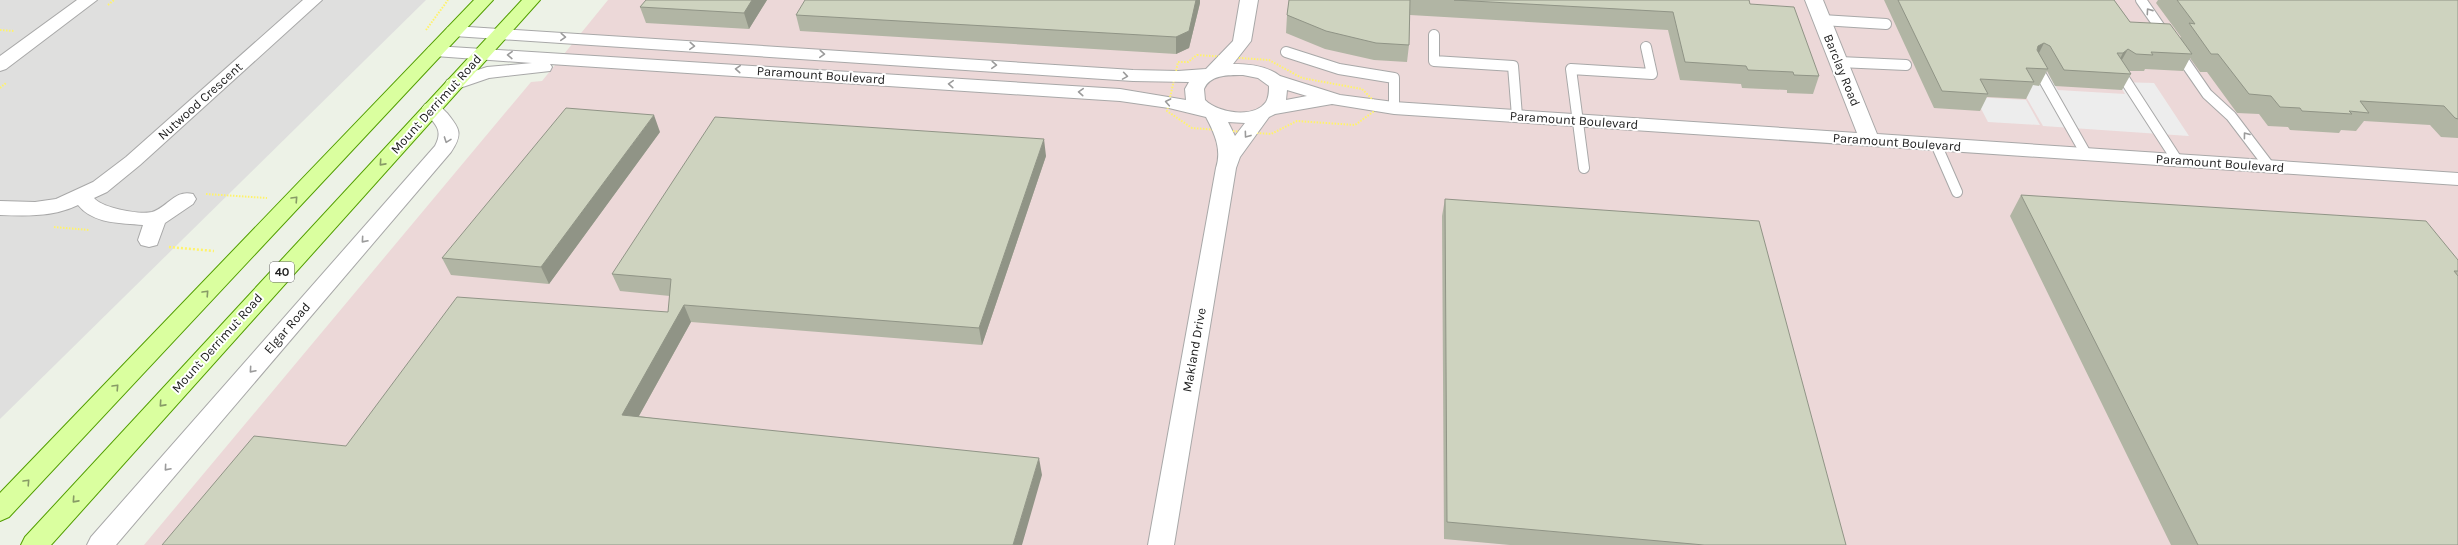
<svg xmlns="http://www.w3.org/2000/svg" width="2458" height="545" font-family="Karla,sans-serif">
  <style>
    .residential { fill: #dfdfde }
    .industrial { fill: #ecd8d8 }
    .parking { fill: #ededed }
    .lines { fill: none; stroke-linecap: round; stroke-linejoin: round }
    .service-casing { stroke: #a8a8a8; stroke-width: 12 }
    .minor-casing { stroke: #a8a8a8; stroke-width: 2 }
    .primary-casing { stroke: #529e00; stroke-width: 2 }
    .path-far1 { stroke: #fff36b; stroke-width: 2; stroke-dasharray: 1.5 1.5; stroke-linecap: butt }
    .path { stroke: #fff36b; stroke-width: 2.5; stroke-dasharray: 2 2; stroke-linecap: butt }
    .service { stroke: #fff; stroke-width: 10 }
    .minor { fill: #fff; fill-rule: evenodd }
    .primary { fill: #daff9f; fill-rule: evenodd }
    .wall { fill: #b1b5a4 }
    .shaded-wall { fill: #909486 }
    .building { fill: #ced3bf; stroke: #909486 }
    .oneway { stroke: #9b9b9b }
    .oneway2 { stroke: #879b66 }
    .labels { text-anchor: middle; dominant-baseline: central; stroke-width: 4; stroke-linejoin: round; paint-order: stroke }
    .shield { fill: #fff; stroke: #646464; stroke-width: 1 }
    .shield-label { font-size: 12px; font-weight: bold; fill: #212121 }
    .street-label { font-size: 13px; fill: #212121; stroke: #fff }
  </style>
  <rect width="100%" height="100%" fill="#edf2e7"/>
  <path class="residential" d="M0 0H426L0 419Z"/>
  <path class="industrial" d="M608 0H2458V545H144L531 82 542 81Z"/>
  <path class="parking" d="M2007 64 2043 66 2058 90 2125 94 2118 82 2154 83 2189 136 2043 126Z
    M1975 97 2026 100 2040 125 1988 122Z"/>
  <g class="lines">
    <g class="service-casing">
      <path id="service" d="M2141 0 2166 36
        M1822 20 1886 24
        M1434 35V61L1513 66 1517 116
        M1286 52 1339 69 1394 78V108
        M2178 52 2207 94 2231 116 2269 166
        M1839 62 1906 65
        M2036 66 2086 154
        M2120 72 2177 160
        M1936 144 1957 192
        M1584 168 1571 69 1652 74 1646 47"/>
    </g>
    <g class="minor-casing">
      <path id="minor" d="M77 0H97L6 69 0 71V56Z
        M303 0H322L140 165 107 192 94 198C102 208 140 215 152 212 168 207 175 189 193 194L196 199 193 204 165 223 157 245 149 247 141 245 138 240 143 225C121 223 93 224 78 205 53 217 27 216 0 215V201L35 202 56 199 93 182 126 157Z
        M1240 0H1258L1251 41 1233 64C1250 64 1267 66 1280 76L1340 95 1394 102 1857 133 1805 0H1823L1877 134 2458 173V185L1394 114 1332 104 1275 114 1269 117 1240 157 1236 168 1174 545H1148L1216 168C1222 150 1215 134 1206 117L1169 108 1120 101 550 64 552 67 550 71 489 78 454 90 447 88 445 84 447 80 487 67 532 63 435 56 429 55 426 51 429 47 435 46 1120 89 1186 100 1185 89 1189 82 1133 81 454 36 448 35 445 31 448 27 454 26 1133 70 1178 71 1206 69 1233 41ZM1243 75 1258 78 1269 86C1269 91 1269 97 1266 102 1254 119 1218 113 1205 100L1204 89C1210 74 1230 75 1243 75ZM1287 90 1307 96 1286 100ZM1228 122 1245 123 1235 136Z
        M432 102C439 104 442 108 447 113 460 129 463 134 451 152L116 545H87L91 537 435 146C445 127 432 123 422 108L425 104Z"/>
    </g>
    <g class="primary-casing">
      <path id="primary" d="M474 0H493L9 517 0 521V493Z
        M522 0H540L51 545H21L25 537Z"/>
    </g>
    <path class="path-far1" d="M108 5 114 0
      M0 30 14 31
      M426 30 448 0
      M1197 55 1269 60 1302 78 1362 89 1380 107 1355 125 1297 121 1271 134 1192 128 1167 111 1178 62H1188Z
      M0 88 6 83
      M206 194 267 198
      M54 227 89 230"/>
    <path class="path" d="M169 247 214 251"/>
    <use href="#service" class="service"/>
    <use href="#minor" class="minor"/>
    <use href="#primary" class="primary"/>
  </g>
  <path class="wall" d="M646 0H767L749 29 646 23 640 7Z
    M1289 0H1749L1750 4 1819 76 1813 94 1787 93V90L1742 88 1741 84 1680 80 1668 30 1410 15 1409 45 1407 62 1374 60 1325 49 1286 33 1287 15Z
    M1884 0H2114L2130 22 2180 38 2181 37 2156 3 2158 0H2458V138L2441 137 2430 125 2364 121 2356 131 2341 130 2339 133 2290 130 2288 127 2268 126 2259 114 2237 113 2207 72H2200L2190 58 2183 71 2145 69 2144 71H2129L2131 74 2122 90 2055 86 2047 71 2039 86 2033 85 2026 99 1987 97 1980 111 1934 108Z
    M1200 3 1189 48 1176 54 800 31 796 15Z
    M660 132 549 284 451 275 442 258Z
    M1046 156 982 345 691 322 639 416 1042 475 346 446 668 312 670 296 620 291 612 274Z
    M2021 195 2458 260V545H2171L2010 216Z
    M1445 199 1846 545H1510L1444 539 1442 216Z"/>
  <path class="shaded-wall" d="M752 0H767L749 29 744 13Z
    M1196 0H1200V3L1189 48 1176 54V37Z
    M2044 43 2036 59 2038 46Z
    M2128 49 2119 65 2114 70 2123 53Z
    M654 115 660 132 549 284 541 267Z
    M1044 139 1046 156 982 345 979 328Z
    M684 305 691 322 630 432 622 415Z
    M1039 458 1042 475 1022 545H1013Z"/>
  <path class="building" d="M646 0H752L744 13 640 7Z
    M805 0H1196L1189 31 1176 37 796 15Z
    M1289 0H1410L1409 45 1376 43 1326 31 1287 15Z
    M1454 0H1749L1750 4 1794 7 1819 76 1794 75 1793 72 1748 70 1746 66 1685 62 1673 12Z
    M1898 0H2114L2130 22 2170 24 2192 54 2151 52 2153 55 2136 54 2128 49 2123 53H2117L2131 74 2064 70 2050 46 2044 43 2038 46 2037 50 2048 69 2026 68 2034 82 1980 79 1988 94 1942 91Z
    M2177 0H2458V119L2455 118 2444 106 2360 101 2369 113 2349 111 2352 114 2302 111 2300 108 2280 107 2271 96 2249 94 2218 54H2211L2189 23 2195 24Z
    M566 108 654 115 541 267 442 258Z
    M715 117 1044 139 979 328 684 305 622 415 1039 458 1013 545H162L254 436 346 446 457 297 668 312 671 279 612 274Z
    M2021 195 2426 221 2458 260V271H2454L2458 276V545H2198Z
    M1445 199 1759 221 1846 545H1704L1447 522Z"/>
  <defs><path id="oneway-chevron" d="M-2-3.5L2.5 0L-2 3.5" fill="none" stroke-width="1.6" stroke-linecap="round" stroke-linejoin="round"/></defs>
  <g class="oneway">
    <use href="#oneway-chevron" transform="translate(2149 11) rotate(-125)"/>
    <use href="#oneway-chevron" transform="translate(563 37) rotate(4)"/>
    <use href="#oneway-chevron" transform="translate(692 46) rotate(4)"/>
    <use href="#oneway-chevron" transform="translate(822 54) rotate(4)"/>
    <use href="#oneway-chevron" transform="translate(510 55) rotate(-178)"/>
    <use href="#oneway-chevron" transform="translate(994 65) rotate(4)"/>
    <use href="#oneway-chevron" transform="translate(738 69) rotate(-176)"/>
    <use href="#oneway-chevron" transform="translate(1125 76) rotate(9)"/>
    <use href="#oneway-chevron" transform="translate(951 84) rotate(-176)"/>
    <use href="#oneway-chevron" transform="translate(1081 92) rotate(-176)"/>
    <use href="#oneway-chevron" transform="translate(1168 102) rotate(-169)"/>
    <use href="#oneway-chevron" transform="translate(1247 135) rotate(126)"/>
    <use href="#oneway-chevron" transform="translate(2246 135) rotate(-127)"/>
    <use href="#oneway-chevron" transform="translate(447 140) rotate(110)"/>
    <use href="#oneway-chevron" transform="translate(364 240) rotate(131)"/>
    <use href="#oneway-chevron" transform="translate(252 370) rotate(131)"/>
    <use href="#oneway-chevron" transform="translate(167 468) rotate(131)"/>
  </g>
  <g class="oneway2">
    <use href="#oneway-chevron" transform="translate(382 163) rotate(132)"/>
    <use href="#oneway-chevron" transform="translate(295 199) rotate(-47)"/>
    <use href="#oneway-chevron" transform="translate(206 293) rotate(-47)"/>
    <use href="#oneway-chevron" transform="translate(116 387) rotate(-47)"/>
    <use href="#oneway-chevron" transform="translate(162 404) rotate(132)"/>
    <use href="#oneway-chevron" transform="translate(27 482) rotate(-47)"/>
    <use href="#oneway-chevron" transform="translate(75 500) rotate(132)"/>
  </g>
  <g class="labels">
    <rect class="shield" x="270" y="262" width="24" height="20" rx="3"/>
    <g class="shield-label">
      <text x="282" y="272">40</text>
    </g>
    <g class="street-label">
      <text transform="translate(1842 70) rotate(68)">Barclay Road</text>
      <text transform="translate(821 75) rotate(4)">Paramount Boulevard</text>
      <text transform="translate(200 101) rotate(-42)">Nutwood Crescent</text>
      <text transform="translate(436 104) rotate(-48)">Mount Derrimut Road</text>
      <text transform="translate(1574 120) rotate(4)">Paramount Boulevard</text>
      <text transform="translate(1897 142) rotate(4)">Paramount Boulevard</text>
      <text transform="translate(2220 163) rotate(4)">Paramount Boulevard</text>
      <text transform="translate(287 328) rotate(-49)">Elgar Road</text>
      <text transform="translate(217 343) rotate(-48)">Mount Derrimut Road</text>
      <text transform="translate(1194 350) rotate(-80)">Makland Drive</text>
    </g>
  </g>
</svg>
